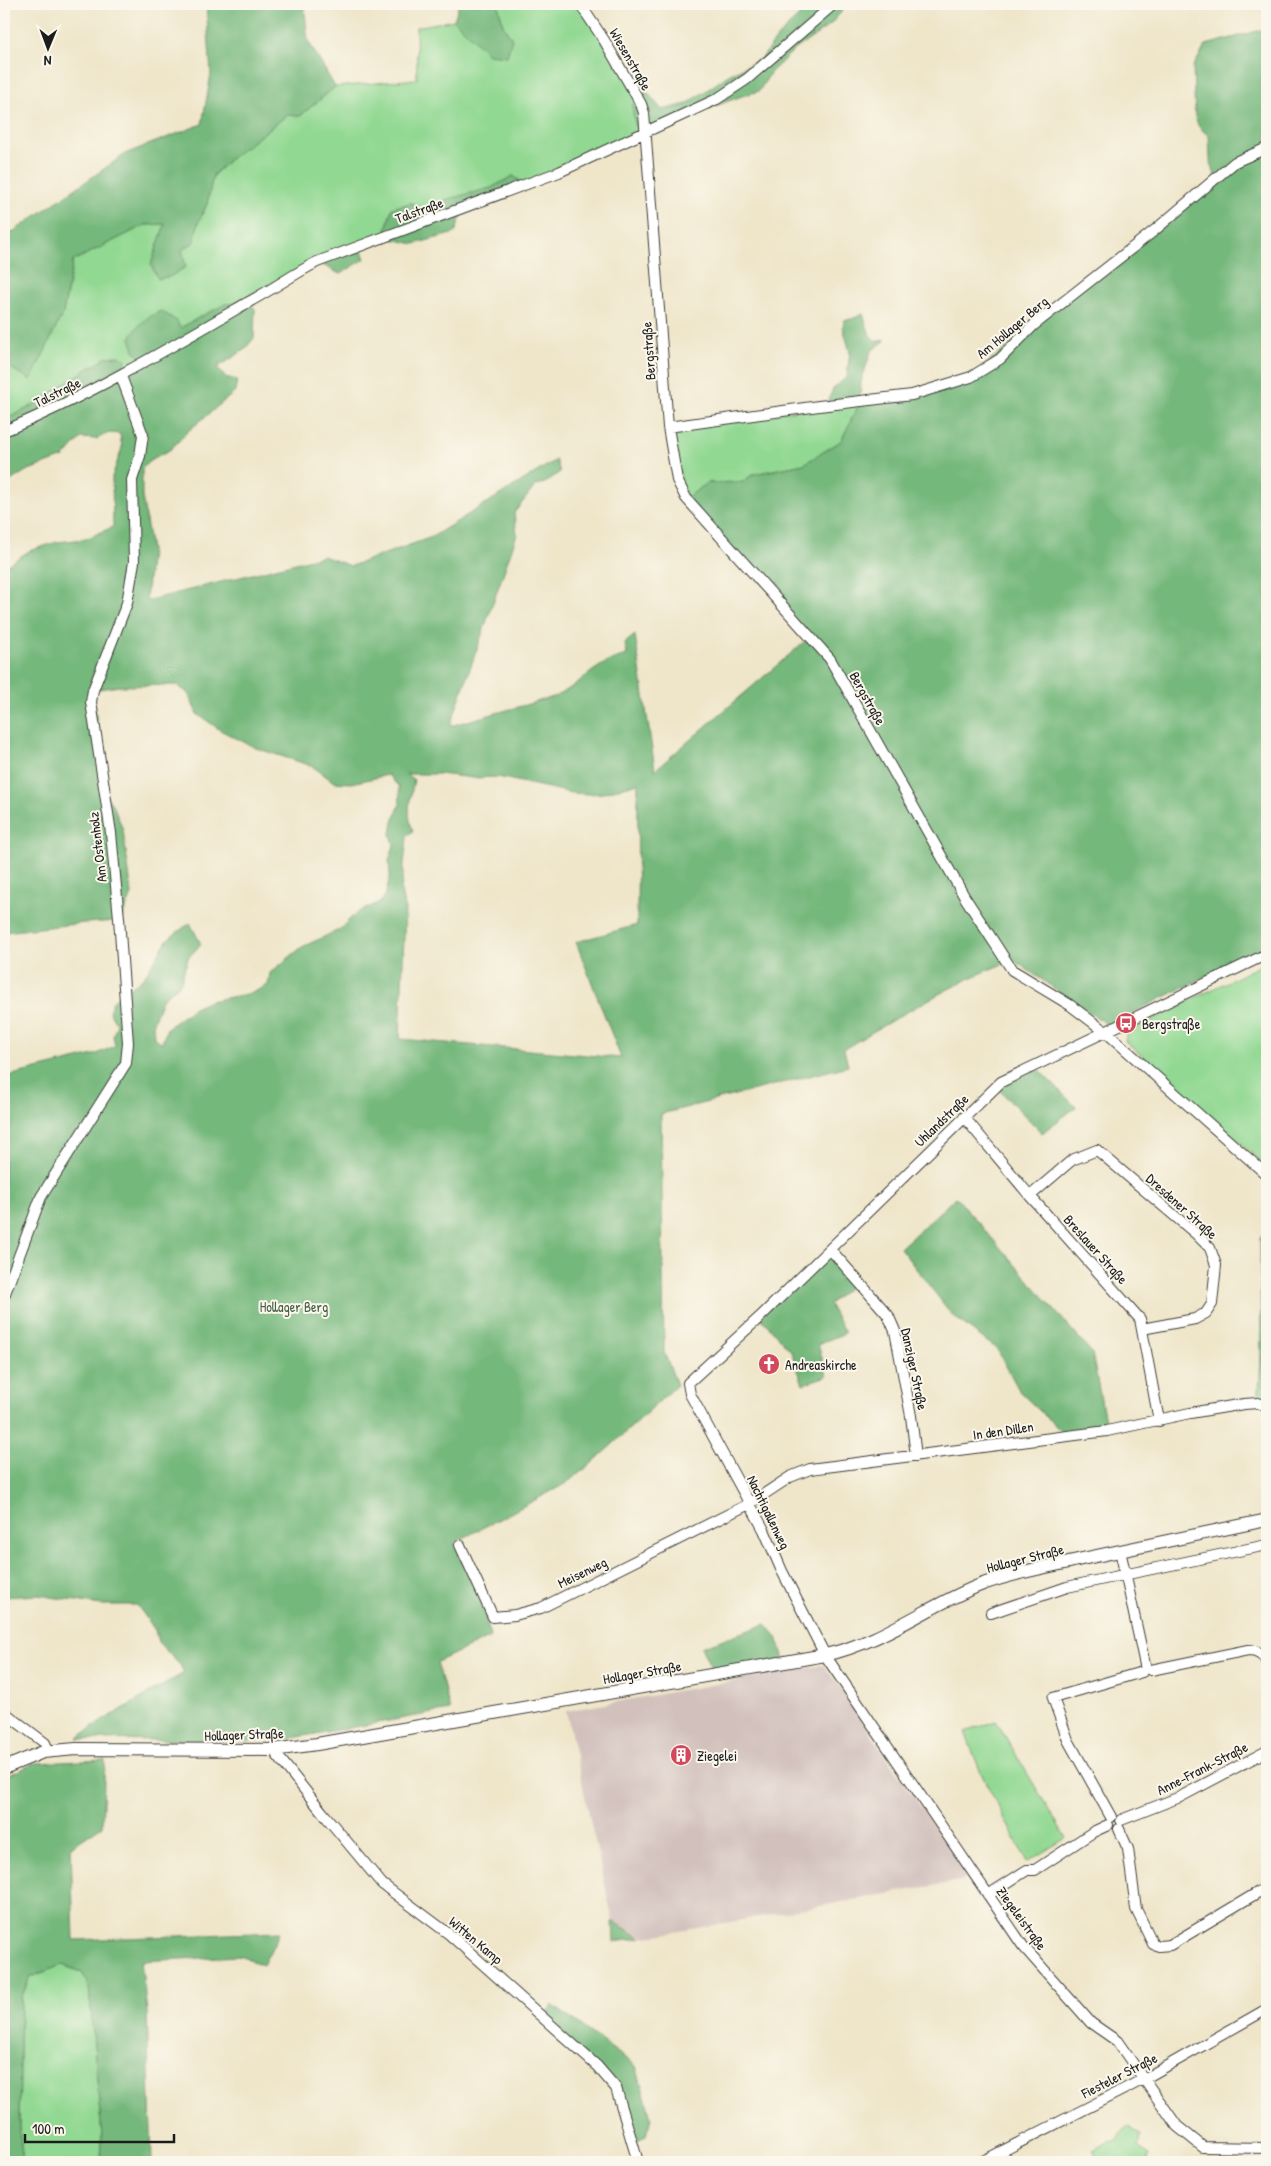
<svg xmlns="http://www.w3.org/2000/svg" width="1271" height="2166" font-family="'Patrick Hand',sans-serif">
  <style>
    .industrial { fill: #d1c0bc }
    .green { fill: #91d892; stroke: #567a57 }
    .forest { fill: #74b87c; stroke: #486a4c; fill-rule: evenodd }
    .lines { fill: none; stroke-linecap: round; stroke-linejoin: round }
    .minor-casing { stroke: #3c3a36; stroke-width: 12 }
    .major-casing { stroke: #3c3a36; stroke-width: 14 }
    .minor { stroke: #fff; stroke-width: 10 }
    .major { stroke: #fff; stroke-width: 12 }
    .labels { text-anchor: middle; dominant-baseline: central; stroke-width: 4; stroke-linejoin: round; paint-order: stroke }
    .street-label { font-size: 14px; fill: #1c1c1c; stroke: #fbf7ec }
    .poi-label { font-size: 14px; fill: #1c1c1c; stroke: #fbf7ec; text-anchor: start }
    .park-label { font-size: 14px; fill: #455e45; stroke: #fbf7ec }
  </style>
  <rect width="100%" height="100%" fill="#fbf7ec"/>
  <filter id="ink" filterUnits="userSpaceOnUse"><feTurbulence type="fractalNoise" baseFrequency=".02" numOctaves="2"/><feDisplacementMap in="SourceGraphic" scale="10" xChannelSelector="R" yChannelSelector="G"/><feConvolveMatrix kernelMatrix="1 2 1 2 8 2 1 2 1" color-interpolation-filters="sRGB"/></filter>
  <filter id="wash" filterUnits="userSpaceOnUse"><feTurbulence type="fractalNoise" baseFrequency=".0096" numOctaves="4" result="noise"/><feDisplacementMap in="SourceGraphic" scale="20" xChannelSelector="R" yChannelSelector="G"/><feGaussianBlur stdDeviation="1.12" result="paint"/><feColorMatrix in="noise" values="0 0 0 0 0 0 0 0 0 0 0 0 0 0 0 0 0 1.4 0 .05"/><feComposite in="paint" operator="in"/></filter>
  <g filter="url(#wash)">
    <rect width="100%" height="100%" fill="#efe6ca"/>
    <path class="industrial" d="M823 1665 842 1689 892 1766 967 1872 965 1880 641 1938 613 1921 566 1711Z"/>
    <path class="green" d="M498 4H580L638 98 646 133 526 185 513 176 491 188 445 200 424 210 411 203 392 208 384 237 360 245 249 302 209 312 180 328 143 362 121 376 101 363C66 378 42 406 4 419V364L31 379 63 313 73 261 145 225 165 224 151 265 194 241 198 223 207 204 213 176 229 160 287 115 300 116 335 87 417 79 416 27 454 20 470 34 512 39 503 25Z
      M860 402 841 441 804 464 754 474 742 482 708 483 686 498 668 427Z
      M1267 962V1167L1125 1041 1127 1032Z
      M996 1721 1066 1838 1027 1862 981 1773 965 1732Z
      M62 1965 82 1972 89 1987 102 2137 101 2162H23L19 2128 21 1998 30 1977Z
      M1127 2126 1141 2135 1139 2147 1149 2155 1146 2162H1081L1096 2155 1093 2150 1109 2142 1119 2140 1121 2134Z"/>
    <path class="forest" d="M206 4H304L308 41 335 87 300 116 287 115 229 160 213 175 207 204 198 223 194 242 182 250 186 267 171 276 158 279 151 265 165 224 145 225 73 261 63 313 31 380 4 364V238L127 153 202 124 211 74Z
      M459 4H498L503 25 512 39 507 56 488 54 454 20Z
      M812 4H848L830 25 793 51 771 72 759 91C719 101 685 123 646 133L635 126 632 106 638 98 647 92 662 110 687 104 727 76 762 58 779 35Z
      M1261 30 1267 31V946L1108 1025 1013 960C954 982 898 1017 844 1049L848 1066 661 1114 664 1352 677 1385 590 1465 565 1484 454 1543 486 1613 487 1627 491 1637 437 1662 450 1710 287 1739 244 1741 77 1739 92 1727 184 1673 180 1665 158 1642 155 1630 137 1605H101L39 1595 4 1597V1308L7 1302 4 1300V1077L94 1055 115 1046 113 1036 117 1024 109 1012 112 1003 118 996 144 977 168 939 190 923 201 944 188 958 180 984 162 999 153 1022 154 1038 162 1043 167 1028 194 1008 210 1001 252 993 268 985 270 973 302 947 339 930 356 913 381 902 386 893 390 876 389 861 394 845 391 834 393 822 400 804 399 787 388 775 352 783 334 782 312 766 256 748 222 731 197 714 188 693 177 685 119 686 93 690 105 794 114 807 123 830 132 894 121 921 84 923 4 932V567L29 551 57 542 85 539 113 527 112 477 122 448 120 434 109 433 96 439 81 438 64 457 26 471 4 485V419C35 408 59 387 87 369 94 365 100 364 105 357L119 356 126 360 121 375 143 362 134 350 130 338C138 324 147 317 161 311L177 321 180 328 225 304 249 302 255 309 254 338 244 350 217 368 225 377 237 380 235 392 188 431 171 449 152 459 142 469V496L151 550 146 601 323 556 351 566 432 537 556 460 560 472 545 483 536 485 514 513 517 534 450 726 557 696C585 681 594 663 627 655L625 643 635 635 655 770 810 637 686 498 708 483 742 482 754 474 804 464 841 441 860 402 826 405 833 389 847 377 850 352 843 327 844 320 852 319 863 314 870 336 876 341 886 340 871 351 861 382 860 402 971 377 1216 179 1210 159 1209 136 1199 127 1195 117 1193 67 1206 45ZM406 774H439L473 778 498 777 572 793 589 794 603 793 638 783 637 925 576 942 621 1058 400 1039 405 910 401 891 407 837 413 831C406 813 410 799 414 780Z
      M513 176 526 185 464 209 455 233 414 244 384 237 392 208 411 203 425 210 445 200 491 188Z
      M360 245 365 259 340 274 317 262Z
      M1035 1066 1076 1107 1042 1133 996 1087Z
      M956 1197 1092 1353 1106 1426 1070 1433 1061 1431 1020 1392 997 1349 953 1316 900 1248Z
      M1267 1231V1406L1258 1403 1261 1360 1260 1238Z
      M830 1249 858 1280 829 1304 845 1333 818 1344 827 1376 803 1384 791 1351 760 1317Z
      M766 1624 777 1637 785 1662 714 1674 701 1647Z
      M105 1760 102 1826 71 1847 74 1940 280 1932 263 1965 239 1956 141 1961 147 2012 152 2162H101L102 2137 89 1987 82 1972 62 1965 30 1977 21 1998 19 2128 23 2162H4V1777L35 1763Z
      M613 1921 641 1938 614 1942Z
      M552 2005 636 2066 651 2117 647 2136 632 2144 616 2088 544 2017Z"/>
  </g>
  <g filter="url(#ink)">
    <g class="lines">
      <g class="minor-casing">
        <path id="minor" d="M580 4 604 40 641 104 644 113 668 427 677 480 686 498 830 659 964 896 1012 970 1070 1005 1107 1033 1267 1175
          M668 427 819 406 912 395 971 377 1000 359 1034 325 1155 230 1235 162 1267 148
          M4 431C88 396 166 350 245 304 270 291 292 275 317 262L559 172 717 99 747 79 834 4
          M1267 954 1001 1082 760 1317 688 1383 690 1394 764 1530 782 1571 825 1655 1023 1946 1091 2023 1117 2041 1177 2126 1203 2147 1267 2148
          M964 1117 1030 1196 1140 1319 1159 1421
          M1030 1196 1072 1160 1097 1150 1196 1234 1210 1248 1216 1265 1212 1304 1206 1313 1195 1319 1142 1329
          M830 1249 888 1315 895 1331 911 1416 916 1456
          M4 1296 41 1197 126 1063 128 1043 119 918 111 833 91 702 93 690 127 603 134 562 132 480 140 456 143 435 121 376
          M460 1545 493 1617 515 1615 541 1608 749 1504 790 1477 810 1469 1107 1431 1190 1413 1244 1404 1258 1403 1267 1406
          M1120 1551 1125 1572
          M1128 1574 1267 1545
          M1126 1577 1145 1665
          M991 1613 1067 1587 1123 1575
          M1151 1670 1248 1650C1258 1650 1263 1654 1267 1663
          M4 1712 45 1743 49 1752
          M273 1750 323 1813 382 1884 449 1934 597 2066 616 2088 638 2162
          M1111 1817 1068 1740 1053 1698 1142 1672
          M1121 1820 1180 1797 1267 1751
          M1119 1829 1128 1849 1136 1909 1153 1944 1159 1946 1170 1945 1267 1887
          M988 1895 1027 1870H1035L1093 1832 1108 1825
          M981 2162 1144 2079 1267 2009"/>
      </g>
      <g class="major-casing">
        <path id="major" d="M4 1768 43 1752 76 1749 273 1750 317 1744 825 1655C884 1642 928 1605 983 1584 1015 1572 1049 1567 1082 1559 1144 1546 1206 1533 1267 1520"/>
      </g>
      <use href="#minor" class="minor"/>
      <use href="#major" class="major"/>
    </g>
  </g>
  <defs>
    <g id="bus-disc" transform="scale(1.125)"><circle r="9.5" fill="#d1495b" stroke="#fbf7ec"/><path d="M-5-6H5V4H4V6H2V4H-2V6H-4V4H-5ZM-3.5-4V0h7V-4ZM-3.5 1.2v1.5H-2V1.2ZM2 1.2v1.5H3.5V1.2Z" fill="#fff"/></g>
    <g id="church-disc" transform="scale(1.125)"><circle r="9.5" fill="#d1495b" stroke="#fbf7ec"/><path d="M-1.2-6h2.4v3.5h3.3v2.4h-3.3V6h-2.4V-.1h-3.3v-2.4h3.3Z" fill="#fff"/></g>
    <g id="building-disc" transform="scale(1.125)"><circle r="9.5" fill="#d1495b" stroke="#fbf7ec"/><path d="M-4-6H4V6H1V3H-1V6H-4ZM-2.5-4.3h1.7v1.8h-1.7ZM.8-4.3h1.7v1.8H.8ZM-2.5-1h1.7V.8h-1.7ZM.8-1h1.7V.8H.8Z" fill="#fff"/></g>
  </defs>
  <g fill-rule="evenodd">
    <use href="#bus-disc" x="1126" y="1023"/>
    <use href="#church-disc" x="769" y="1364"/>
    <use href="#building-disc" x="681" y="1755"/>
  </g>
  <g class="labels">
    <g class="street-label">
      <text transform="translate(631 59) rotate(60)">Wiesenstraße</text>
      <text transform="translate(419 210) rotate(-20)">Talstraße</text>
      <text transform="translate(1012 327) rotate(-40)">Am Hollager Berg</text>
      <text transform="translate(648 351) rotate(-94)">Bergstraße</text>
      <text transform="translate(57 392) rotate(-26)">Talstraße</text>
      <text transform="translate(868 698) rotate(61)">Bergstraße</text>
      <text transform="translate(97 847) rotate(-97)">Am Ostenholz</text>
      <text transform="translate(941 1120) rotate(-44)">Uhlandstraße</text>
      <text transform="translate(1182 1206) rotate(42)">Dresdener Straße</text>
      <text transform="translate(1096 1249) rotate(48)">Breslauer Straße</text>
      <text transform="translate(915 1369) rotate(78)">Danziger Straße</text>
      <text transform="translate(1003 1430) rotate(-8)">In den Dillen</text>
      <text transform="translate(769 1512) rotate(64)">Nachtigallenweg</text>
      <text transform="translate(1025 1558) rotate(-14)">Hollager Straße</text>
      <text transform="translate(582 1572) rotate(-26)">Meisenweg</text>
      <text transform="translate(642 1672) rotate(-10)">Hollager Straße</text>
      <text transform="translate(244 1734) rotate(-2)">Hollager Straße</text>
      <text transform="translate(1202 1768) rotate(-27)">Anne-Frank-Straße</text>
      <text transform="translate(1022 1918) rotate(54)">Ziegeleistraße</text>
      <text transform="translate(476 1940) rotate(40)">Witten Kamp</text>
      <text transform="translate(1119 2075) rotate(-27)">Fiesteler Straße</text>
    </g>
    <g class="poi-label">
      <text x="1142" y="1023">Bergstraße</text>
      <text x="785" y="1364">Andreaskirche</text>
      <text x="697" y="1755">Ziegelei</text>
    </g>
    <g class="park-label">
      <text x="294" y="1306">Hollager Berg</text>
    </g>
  </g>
  <rect width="1271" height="2166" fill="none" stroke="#fbf7ec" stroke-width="20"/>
  <g transform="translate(48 48) rotate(181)" stroke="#fbf7ec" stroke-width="4" paint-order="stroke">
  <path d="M0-4L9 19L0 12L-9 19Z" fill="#1c1c1c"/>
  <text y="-8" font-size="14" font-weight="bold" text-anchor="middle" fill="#1c1c1c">N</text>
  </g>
  <path d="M25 2134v8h149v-8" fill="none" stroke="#1c1c1c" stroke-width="2.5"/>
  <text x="32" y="2134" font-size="15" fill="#1c1c1c" stroke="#fbf7ec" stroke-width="4" paint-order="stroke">100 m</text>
</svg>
